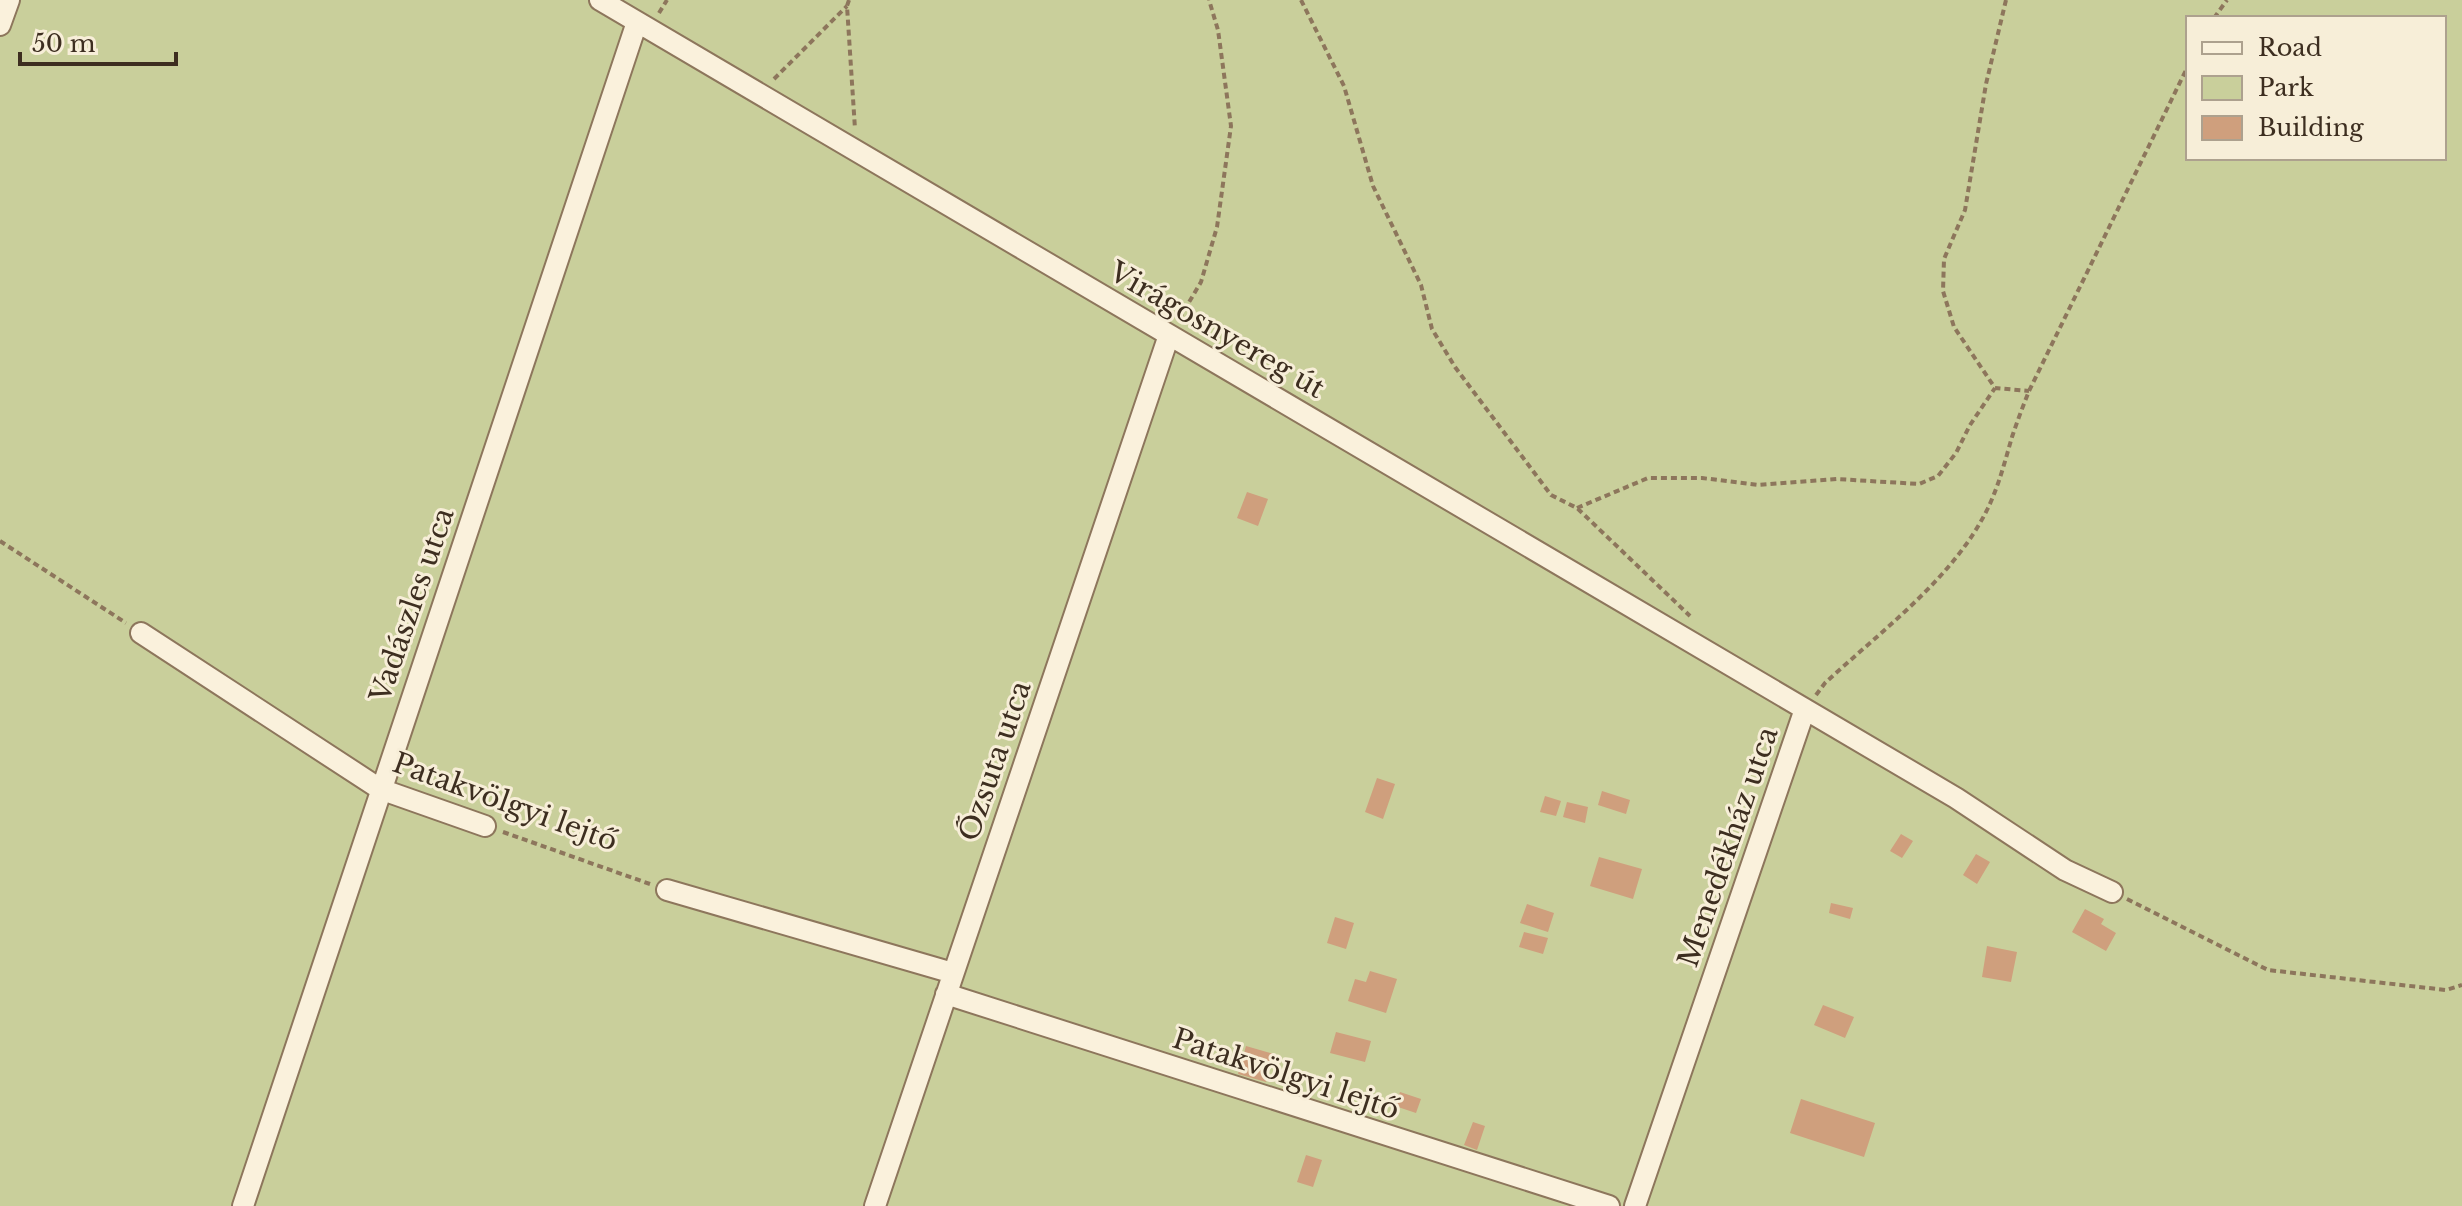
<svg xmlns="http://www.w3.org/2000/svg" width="2462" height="1206" font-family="'Libre Baskerville',serif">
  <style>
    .green { fill: #c9cf9b; fill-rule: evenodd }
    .building { fill: #cf9f7d }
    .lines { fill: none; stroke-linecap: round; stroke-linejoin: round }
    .minor-casing { stroke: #8d765c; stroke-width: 24 }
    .path { stroke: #8d765c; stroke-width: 4; stroke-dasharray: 6 4; stroke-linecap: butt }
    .minor { stroke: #faf1dc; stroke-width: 20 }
    .labels { text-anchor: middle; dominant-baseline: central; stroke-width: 6; stroke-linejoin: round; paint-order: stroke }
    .street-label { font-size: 28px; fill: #3d2e20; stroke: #f7eed8 }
  </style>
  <rect width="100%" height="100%" fill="#f0e4c8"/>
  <path class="green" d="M0 0H2462V1206H0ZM2188 18H2444V158H2188Z"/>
  <path class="building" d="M1247 492 1268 499 1258 526 1237 518Z
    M1377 778 1395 784 1383 819 1365 812Z
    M1602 791 1630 800 1626 814 1598 805Z
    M1545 796 1561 801 1556 816 1540 812Z
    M1567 802 1588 807 1585 823 1563 817Z
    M1901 834 1913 841 1902 858 1890 851Z
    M1976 854 1990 862 1977 884 1963 875Z
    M1599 857 1642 869 1633 899 1590 886Z
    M1831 903 1853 908 1850 919 1829 913Z
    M1527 904 1554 913 1548 932 1520 923Z
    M2085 909 2104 919 2101 924 2116 933 2106 951 2072 932Z
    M1335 917 1354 923 1346 949 1327 943Z
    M1524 932 1548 938 1543 954 1519 947Z
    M1987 946 2017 952 2011 982 1982 977Z
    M1370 971 1397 979 1386 1013 1348 1001 1355 979 1366 982Z
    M1823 1005 1854 1017 1845 1038 1814 1025Z
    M1336 1032 1371 1041 1365 1062 1330 1053Z
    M1246 1046 1274 1054 1266 1082 1238 1074Z
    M1400 1092 1421 1099 1416 1113 1395 1106Z
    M1801 1099 1875 1123 1864 1157 1790 1133Z
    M1473 1122 1485 1126 1477 1150 1464 1145Z
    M1306 1155 1322 1160 1313 1187 1297 1182Z"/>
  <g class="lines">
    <g class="minor-casing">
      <path id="minor" d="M600 0 1956 798 2065 870 2112 892
        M0 25 9 0
        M141 633 380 789 485 826
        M667 890 953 973
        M946 994 1609 1206
        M243 1206 637 22
        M875 1206 1169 335
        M1635 1206 1805 709"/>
    </g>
    <path class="path" d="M849 0 847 6 855 129
      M1301 0 1344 86 1373 186 1421 285 1432 329 1455 367 1551 495 1577 508 1690 616
      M2006 0 1986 84 1965 210 1944 259 1943 291 1954 327 1995 388 2029 391
      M659 13 667 0
      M2214 18 2227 0
      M774 79 847 6
      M1179 319 1201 282 1217 227 1231 126 1218 30 1209 0
      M1577 508 1648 478H1702L1758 485 1837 479 1919 484 1938 476 1956 453 1970 425 1995 388
      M0 541 126 623
      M1816 695 1825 683C1881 631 1954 578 1988 508 1999 485 2005 461 2012 437 2017 422 2023 406 2029 391L2188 66
      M503 832 650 884
      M2127 899 2268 970 2446 990 2462 985"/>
    <use href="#minor" class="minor"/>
  </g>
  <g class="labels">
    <g class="street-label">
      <text transform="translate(1217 330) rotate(30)">Virágosnyereg út</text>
      <text transform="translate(412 605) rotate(-71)">Vadászles utca</text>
      <text transform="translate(995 761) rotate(-71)">Őzsuta utca</text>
      <text transform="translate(505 802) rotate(20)">Patakvölgyi lejtő</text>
      <text transform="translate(1728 847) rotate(-71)">Menedékház utca</text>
      <text transform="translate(1286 1074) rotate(18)">Patakvölgyi lejtő</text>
    </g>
  </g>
  <rect x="2186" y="16" width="260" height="144" fill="#f7eed8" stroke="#ada18e" stroke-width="2"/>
  <rect x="2202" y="42" width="40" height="12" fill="#faf1dc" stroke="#ada18e" stroke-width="2"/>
  <text x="2258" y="56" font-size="24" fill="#3d2e20">Road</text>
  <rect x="2202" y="76" width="40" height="24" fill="#c9cf9b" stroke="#ada18e" stroke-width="2"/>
  <text x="2258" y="96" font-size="24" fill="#3d2e20">Park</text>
  <rect x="2202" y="116" width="40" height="24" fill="#cf9f7d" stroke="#ada18e" stroke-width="2"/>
  <text x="2258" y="136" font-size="24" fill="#3d2e20">Building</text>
  <path d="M20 52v12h156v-12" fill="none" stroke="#3d2e20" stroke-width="4"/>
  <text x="32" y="52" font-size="24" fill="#3d2e20" stroke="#f7eed8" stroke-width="6" paint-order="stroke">50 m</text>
</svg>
